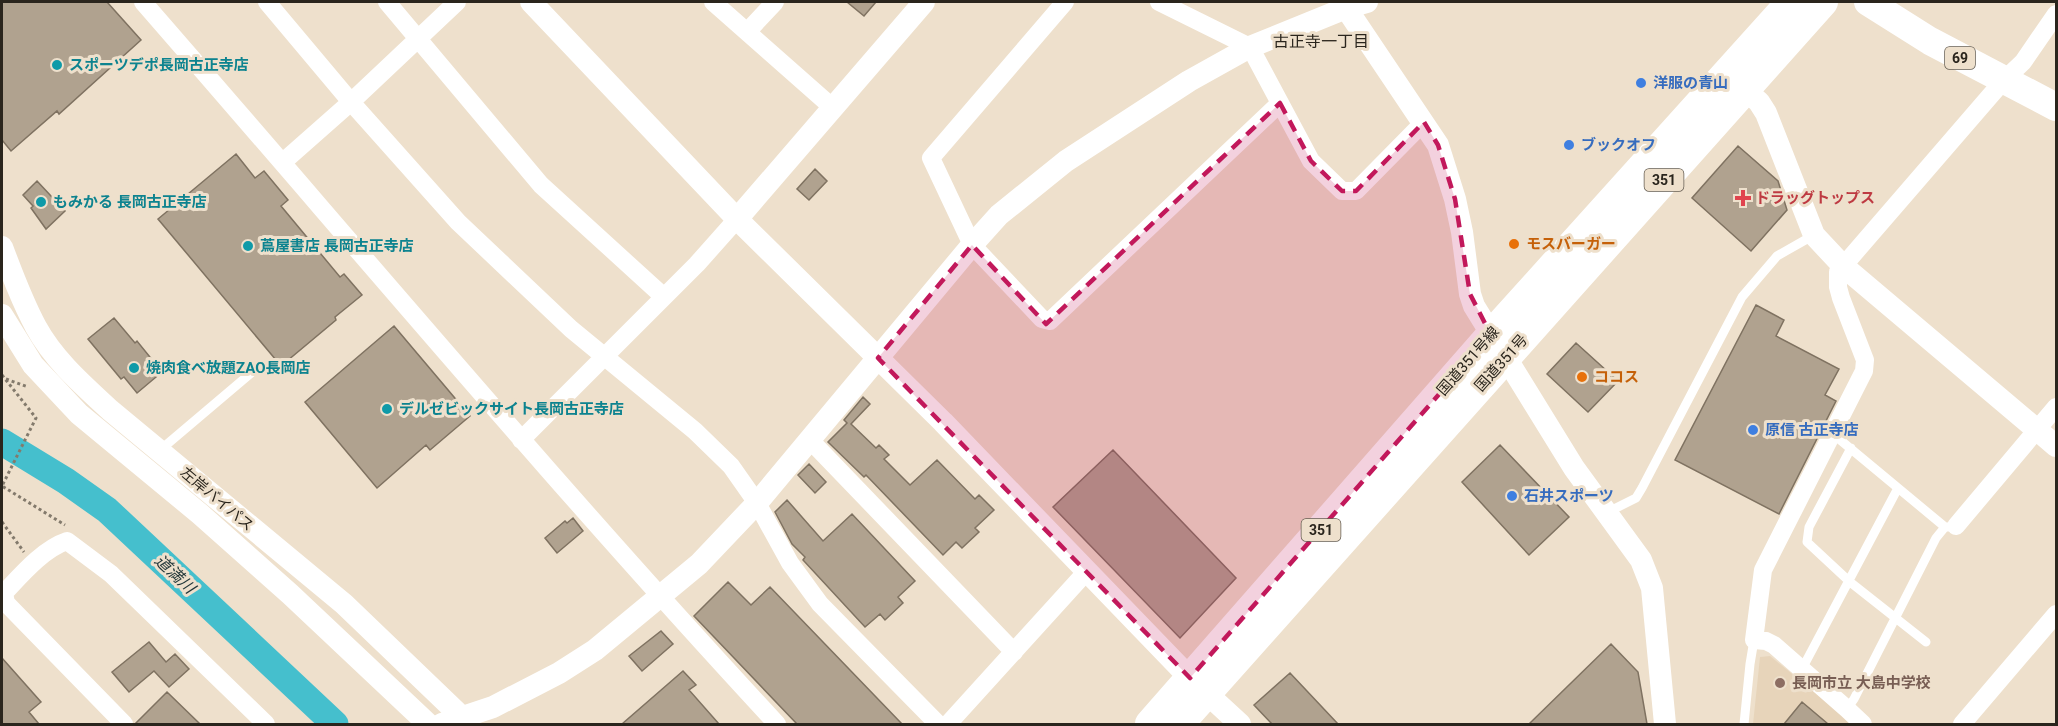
<svg xmlns="http://www.w3.org/2000/svg" width="2058" height="726" font-family="Roboto,'Noto Sans JP',sans-serif">
  <style>
    .built { fill: #e7d4ba }
    .lines { fill: none; stroke-linecap: round; stroke-linejoin: round }
    .river { stroke: #45bfcd; stroke-width: 27 }
    .building { fill: #b0a28f; stroke: #7f7261; stroke-width: 1.5 }
    .path { stroke: #837a6c; stroke-width: 3; stroke-dasharray: 3 3; stroke-linecap: butt }
    .service { stroke: #fff; stroke-width: 9 }
    .minor { stroke: #fff; stroke-width: 18 }
    .tertiary { stroke: #fff; stroke-width: 22 }
    .primary { stroke: #fff; stroke-width: 28 }
    .trunk { stroke: #fff; stroke-width: 30 }
    .marked { fill: #c2185b; fill-opacity: 0.2; stroke: #c2185b; stroke-width: 4.5; stroke-dasharray: 12 8; stroke-linejoin: round }
    .culture-dot { fill: #0f9aa8; stroke: #eee0cc; stroke-width: 2 }
    .shop-dot { fill: #3f7fe0; stroke: #eee0cc; stroke-width: 2 }
    .health-dot { fill: #e0444e; stroke: #eee0cc; stroke-width: 2 }
    .food-dot { fill: #e8710a; stroke: #eee0cc; stroke-width: 2 }
    .education-dot { fill: #8d6e63; stroke: #eee0cc; stroke-width: 2 }
    .labels { text-anchor: middle; dominant-baseline: central; stroke-width: 6; stroke-linejoin: round; paint-order: stroke }
    .shield { fill: #eee0cc; stroke: #655d52; stroke-width: 1.5 }
    .shield-label { font-size: 14px; font-weight: bold; fill: #2a251d }
    .culture-label { font-size: 15px; font-weight: bold; fill: #0d838f; stroke: #eee0cc; text-anchor: start }
    .shop-label { font-size: 15px; font-weight: bold; fill: #366cbe; stroke: #eee0cc; text-anchor: start }
    .health-label { font-size: 15px; font-weight: bold; fill: #be3a42; stroke: #eee0cc; text-anchor: start }
    .food-label { font-size: 15px; font-weight: bold; fill: #c56008; stroke: #eee0cc; text-anchor: start }
    .street-label { font-size: 15px; fill: #2a251d; stroke: #eee0cc }
    .education-label { font-size: 15px; font-weight: bold; fill: #785e54; stroke: #eee0cc; text-anchor: start }
    .neighbourhood-label { font-size: 16px; fill: #2a251d; stroke: #eee0cc }
    .water-label { font-size: 16px; font-style: italic; fill: #1f3437; stroke: #eee0cc }
  </style>
  <rect width="100%" height="100%" fill="#eee0cc"/>
  <path class="built" d="M1770 656 1834 708 1853 724H1753L1760 657Z"/>
  <g class="lines">
    <path class="river" d="M2 442 66 481 107 510 335 724"/>
  </g>
  <path class="building" d="M2 2H107L141 40 59 114 57 111 11 151 2 140Z
    M847 2H876L864 16Z
    M1738 146 1778 181 1787 210 1751 251 1692 198Z
    M236 154 255 178 264 171 288 200 281 206 340 277 344 274 362 295 335 317 336 320 281 366 158 219Z
    M815 169 827 181 809 200 797 189Z
    M37 181 65 211 46 229 31 208 33 206 23 195Z
    M1756 305 1784 320 1776 336 1839 369 1825 395 1836 401 1779 514 1675 460Z
    M114 318 135 343 137 341 162 372 137 393 124 377 121 379 88 339Z
    M394 326 470 416 430 450 426 445 377 488 305 402Z
    M1576 343 1618 381 1588 412 1547 374Z
    M863 397 870 404 851 424 876 448 879 445 889 455 884 459 910 485 937 460 975 499 979 495 994 510 975 528 979 532 962 548 956 542 943 555 866 475 864 477 828 442 847 423 844 420Z
    M1500 445 1569 517 1529 555 1462 482Z
    M1113 450 1236 578 1180 638 1053 507Z
    M809 464 826 482 815 493 798 475Z
    M787 500 823 541 852 514 915 581 898 597 903 603 885 620 880 614 865 627 803 560 805 557 792 544 775 512Z
    M573 518 583 531 557 553 545 538 565 521 567 523Z
    M728 582 751 605 770 587 902 724H797L694 616Z
    M661 631 673 644 642 671 629 656Z
    M149 642 166 662 175 654 189 669 169 687 154 671 129 692 112 672Z
    M1611 644 1638 672 1647 724H1529Z
    M2 658 41 702 29 712 39 724H2Z
    M683 671 696 685 689 690 719 724H622Z
    M1290 673 1338 724H1272L1254 705Z
    M167 692 200 724H135Z
    M1802 702 1828 724H1784Z"/>
  <g class="lines">
    <path class="path" d="M2 375 36 418 2 486 65 525
      M6 379 28 387
      M2 522 24 552"/>
    <path class="service" d="M1833 434 1945 527H1950
      M1851 448 1809 527 1807 542 1850 582 1926 642
      M159 451 257 368
      M1608 512 1636 498 1642 488 1742 297 1777 256 1814 235
      M1802 669 1898 488
      M1847 709 1854 699 1936 538 1945 527
      M1744 724 1750 664 1754 640"/>
    <path class="minor" d="M143 2C354 244 559 489 777 724
      M267 2 351 102 458 222 571 329 695 431 731 466 757 503 790 563 820 604 938 724
      M387 2 541 185 664 297
      M713 2 832 107
      M1065 2 931 158 972 245 1042 319 1050 321 1280 103
      M1159 2 1250 47 1311 161 1342 191H1356L1424 122
      M747 32 775 2
      M283 162 351 102 457 2
      M809 439 1014 652
      M521 440 697 264 737 219
      M1956 526 2056 407
      M124 724 6 603 4 593C21 575 43 549 67 541L111 574 266 724
      M948 724 1087 571
      M1863 724 1847 709 1774 645 1766 641 1754 640 1763 570 1864 371 1865 360 1841 298 1838 287V272L2003 81 2023 62 2056 14
      M1962 724 2056 614"/>
    <path class="tertiary" d="M531 2 737 219 943 422 1190 678 1240 724
      M1346 8 1438 145 1455 199 1462 232 1470 294 1474 306 1574 468 1641 560 1652 588 1665 724
      M1745 90 1759 102 1766 113 1814 235 1843 266 2056 446
      M737 219 924 2
      M2 247C12 274 22 301 36 327 54 360 83 385 110 410L344 604 469 724
      M2 315 33 365 79 414 200 514 290 594 428 724
      M442 724 493 707 559 673 595 650 699 564 757 503 972 245 999 215 1066 161 1189 81 1250 47 1346 8 1367 2"/>
    <path class="primary" d="M1868 2 1930 41 2056 107"/>
    <path class="trunk" d="M1150 724 1491 335 1791 2
      M1179 724 1823 2"/>
  </g>
  <path class="marked" d="M1280 103 1311 161 1342 191H1356L1424 122 1438 145 1455 199 1470 294 1491 335 1190 678 878 358 972 245 1046 324Z"/>
  <g class="culture-dot">
    <circle cx="57" cy="65" r="6"/>
    <circle cx="41" cy="202" r="6"/>
    <circle cx="248" cy="246" r="6"/>
    <circle cx="134" cy="368" r="6"/>
    <circle cx="387" cy="409" r="6"/>
  </g>
  <g class="shop-dot">
    <circle cx="1641" cy="83" r="6"/>
    <circle cx="1569" cy="145" r="6"/>
    <circle cx="1753" cy="430" r="6"/>
    <circle cx="1512" cy="496" r="6"/>
  </g>
  <path class="health-dot" d="M1740 189h6v6h6v6h-6v6h-6v-6h-6v-6h6z"/>
  <g class="food-dot">
    <circle cx="1514" cy="244" r="6"/>
    <circle cx="1582" cy="377" r="6"/>
  </g>
  <circle class="education-dot" cx="1780" cy="683" r="6"/>
  <g class="labels">
    <g class="shield">
      <rect x="1945" y="47" width="30" height="22" rx="4.5"/>
      <rect x="1644.5" y="169" width="39" height="22" rx="4.5"/>
      <rect x="1301.5" y="519" width="39" height="22" rx="4.5"/>
    </g>
    <g class="shield-label">
      <text x="1960" y="58">69</text>
      <text x="1664" y="180">351</text>
      <text x="1321" y="530">351</text>
    </g>
    <g class="culture-label">
      <text x="69" y="65">スポーツデポ長岡古正寺店</text>
      <text x="53" y="202">もみかる 長岡古正寺店</text>
      <text x="260" y="246">蔦屋書店 長岡古正寺店</text>
      <text x="146" y="368">焼肉食べ放題ZAO長岡店</text>
      <text x="399" y="409">デルゼビックサイト長岡古正寺店</text>
    </g>
    <g class="shop-label">
      <text x="1653" y="83">洋服の青山</text>
      <text x="1581" y="145">ブックオフ</text>
      <text x="1765" y="430">原信 古正寺店</text>
      <text x="1524" y="496">石井スポーツ</text>
    </g>
    <g class="health-label">
      <text x="1755" y="198">ドラッグトップス</text>
    </g>
    <g class="food-label">
      <text x="1526" y="244">モスバーガー</text>
      <text x="1594" y="377">ココス</text>
    </g>
    <g class="street-label">
      <text transform="translate(1468 361) rotate(-49)">国道351号線</text>
      <text transform="translate(1501 363) rotate(-48)">国道351号</text>
      <text transform="translate(217 499) rotate(40)">左岸バイパス</text>
    </g>
    <g class="education-label">
      <text x="1792" y="683">長岡市立 大島中学校</text>
    </g>
    <g class="neighbourhood-label">
      <text x="1321" y="41">古正寺一丁目</text>
    </g>
    <g class="water-label">
      <text transform="translate(175 574) rotate(43)">道満川</text>
    </g>
  </g>
  <rect width="2058" height="726" fill="none" stroke="#2a251d" stroke-width="6"/>
</svg>
